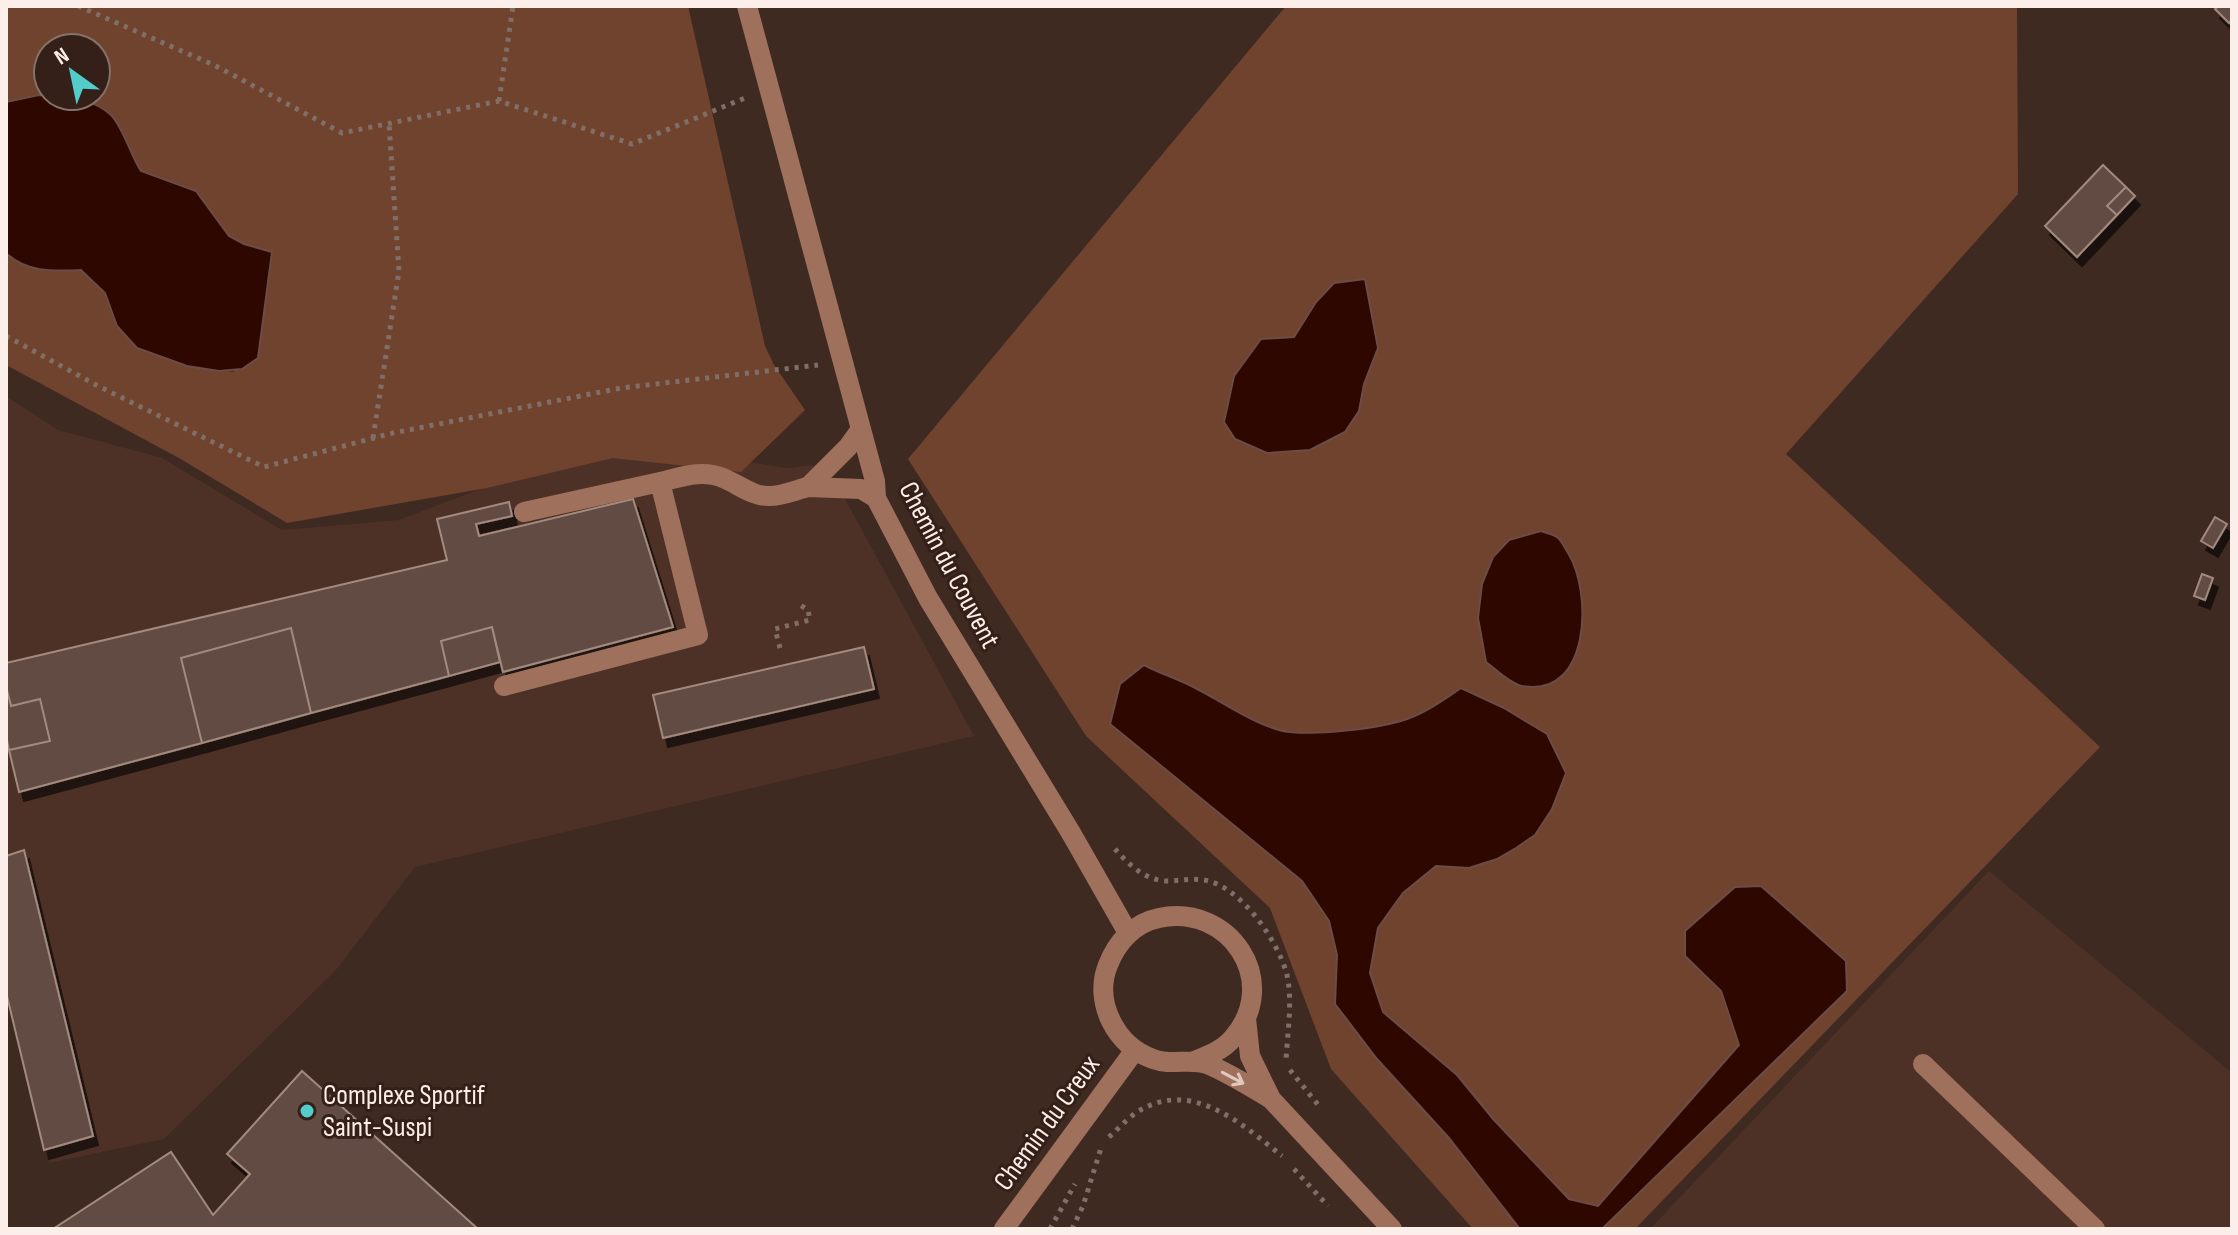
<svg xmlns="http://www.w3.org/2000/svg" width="2238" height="1235" font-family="'Sofia Sans Condensed',sans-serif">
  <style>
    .built { fill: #4d3126 }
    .green { fill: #70432f }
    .water { fill: #2e0700; stroke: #6c4c46; stroke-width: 2 }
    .building { fill: #624b42; stroke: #a38a7f; stroke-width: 2; filter: url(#shadow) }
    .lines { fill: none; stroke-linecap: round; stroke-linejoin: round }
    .path { stroke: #816f67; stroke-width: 5; stroke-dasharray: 4 6; stroke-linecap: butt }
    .minor { stroke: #9f715d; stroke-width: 20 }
    .oneway { stroke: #e0c8be }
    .poi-dot { fill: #53cdcb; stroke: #342018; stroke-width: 3 }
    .labels { text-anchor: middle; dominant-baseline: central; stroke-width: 6; stroke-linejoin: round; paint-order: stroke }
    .street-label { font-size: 28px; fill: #fceee8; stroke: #342018 }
    .poi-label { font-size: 28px; fill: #fceee8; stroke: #342018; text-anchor: start }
  </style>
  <defs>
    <filter id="shadow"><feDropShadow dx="5" dy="9" stdDeviation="0" flood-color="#0009"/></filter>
  </defs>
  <rect width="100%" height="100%" fill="#3f2a22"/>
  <path class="built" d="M6 396 58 430 162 458 282 530 399 520 606 441 788 468 813 465 832 475 974 736 415 867 336 970 164 1139 49 1163 6 992Z
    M1989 871 2232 1073V1229H1650Z"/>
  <path class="green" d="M6 6H688L765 346 774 365 805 410 741 472 613 458 487 488 287 523 179 458 6 365V253C27 273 54 271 81 270L105 293 118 327 137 348 187 366 234 372 272 252 244 244 229 236 196 191 141 171 112 116 86 101 51 96H96V48H48V96L39 95 6 102Z
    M1286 6H2017L2018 194 1786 454 2100 747 1635 1229H1473L1331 1069 1270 908 1086 736 908 459Z"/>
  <path class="water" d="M39 95C62 97 93 97 111 115 123 127 131 156 141 171L196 191 229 236 244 244 272 252 258 358 242 369 219 371 187 366 137 348 117 326 105 293 81 270C54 271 27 273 6 253V102Z
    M1365 279 1378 348 1364 384 1359 411 1345 432 1310 450 1267 453 1235 439 1224 422 1234 376 1261 339 1294 337 1316 302 1334 283Z
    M1541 531C1546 533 1554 534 1558 538 1562 541 1565 549 1568 553 1593 593 1590 699 1522 686 1509 683 1496 669 1486 662L1478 618 1482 584 1493 557 1509 540Z
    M1144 665C1161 674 1179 679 1195 688 1222 701 1260 729 1290 732 1320 735 1373 729 1401 721 1423 715 1443 700 1461 688L1504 708 1547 734 1566 773 1552 809 1535 835 1516 848 1497 859 1469 868 1436 866 1403 893 1378 928 1370 973 1383 1012 1457 1075 1494 1120 1569 1199 1598 1206 1739 1045 1721 991 1685 956V931L1735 887 1761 886 1846 961 1847 991 1602 1229H1520L1449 1138 1377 1059 1335 1004 1337 955 1329 921 1302 881 1110 724 1120 684Z"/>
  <path class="building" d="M2219 6H2232V19L2229 23 2215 9Z
    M2103 165 2126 187 2107 206 2117 215 2077 257 2045 226Z
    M2126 187 2135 196 2117 215 2107 206Z
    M633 499 673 627 503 672 492 627 441 641 449 676 311 713 291 628 181 658 202 743 19 792 9 750 50 741 40 699 11 706 6 686V663L447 560 437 519 509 502 512 516 476 524 479 536Z
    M2215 517 2227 524 2213 548 2201 541Z
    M2202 574 2213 578 2205 600 2194 596Z
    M492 627 500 662 449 676 441 641Z
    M291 628 311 713 202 743 181 658Z
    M864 647 874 689 663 738 653 695Z
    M6 686 11 706 40 699 50 741 9 750 6 735Z
    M24 850 93 1136 44 1150 6 992V856Z
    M302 1071 478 1229H53L171 1152 213 1215 250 1174 227 1154Z"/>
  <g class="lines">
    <path class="path" d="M78 6 214 65 342 133 499 101 632 144 745 98
      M499 101 513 6
      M6 336 100 387 264 467 393 433 621 388 818 365
      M373 438 399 271 389 124
      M780 648 775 629 810 620 808 610 797 603
      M1115 849C1128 864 1145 880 1166 881 1179 881 1191 878 1204 880 1241 886 1278 941 1287 975 1293 1002 1287 1035 1286 1062
      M1290 1070 1319 1106
      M1109 1137C1118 1129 1127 1119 1137 1112 1191 1078 1241 1123 1282 1156
      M1294 1169 1328 1206
      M1050 1229 1075 1184
      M1072 1229 1083 1206 1101 1148"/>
    <path class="minor" d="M747 6 875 481 876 498 928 598 1071 833 1128 933
      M861 429 848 447 808 487 861 489 876 498
      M524 512 660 482
      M504 686 698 635 660 482C681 477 702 469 723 478 738 484 753 497 770 496 782 496 796 490 808 487
      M1246 1018 1250 1056 1271 1099 1392 1229
      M1192 1062C1207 1056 1222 1051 1233 1038 1282 981 1229 903 1159 918 1134 923 1117 942 1108 965 1093 1002 1116 1046 1153 1059 1171 1066 1190 1058 1207 1064 1229 1073 1251 1087 1271 1099
      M1923 1064 2095 1229
      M1004 1229 1135 1050"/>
  </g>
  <defs><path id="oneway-shaft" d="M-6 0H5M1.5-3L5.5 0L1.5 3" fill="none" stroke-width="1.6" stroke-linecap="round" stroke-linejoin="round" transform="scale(2)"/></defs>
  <use class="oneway" href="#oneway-shaft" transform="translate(1233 1078) rotate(28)"/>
  <circle class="poi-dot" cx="307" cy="1111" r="8"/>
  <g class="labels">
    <g class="street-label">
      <text transform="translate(949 565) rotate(62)">Chemin du Couvent</text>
      <text transform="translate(1047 1123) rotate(-54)">Chemin du Creux</text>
    </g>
    <g class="poi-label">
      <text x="323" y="1095">Complexe Sportif<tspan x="323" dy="32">Saint-Suspi</tspan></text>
    </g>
  </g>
  <rect width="2238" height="1235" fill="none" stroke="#fceee8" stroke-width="16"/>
  <g transform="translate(72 72) rotate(327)"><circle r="38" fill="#342018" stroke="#84726b" stroke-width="2"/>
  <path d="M0-6L14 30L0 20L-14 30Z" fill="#53cdcb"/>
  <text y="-12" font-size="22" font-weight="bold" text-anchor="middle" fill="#fceee8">N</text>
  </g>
</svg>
